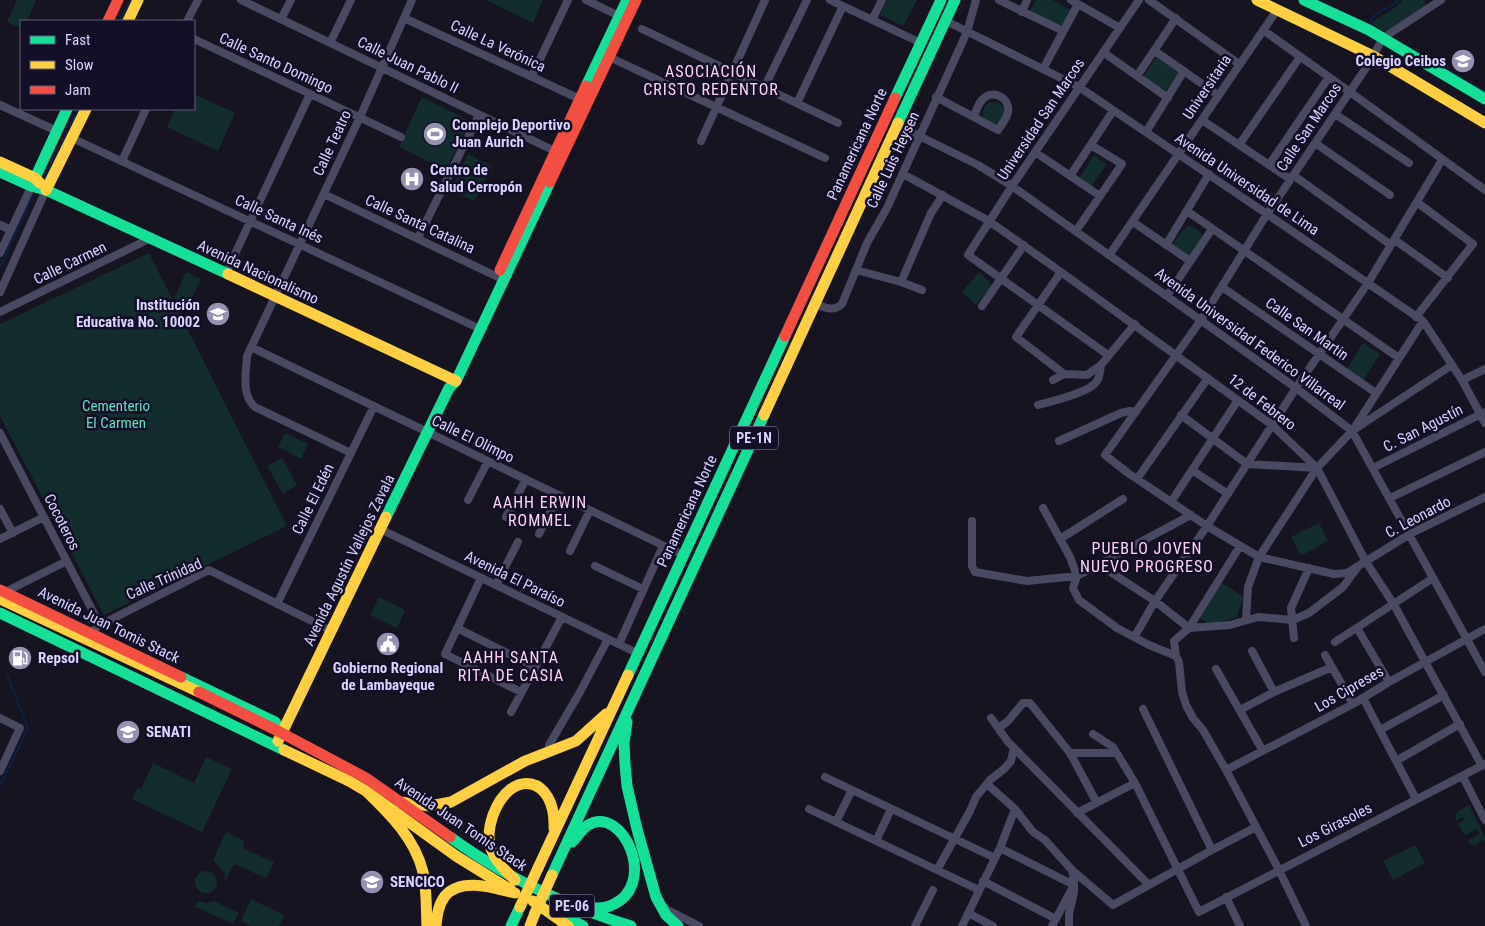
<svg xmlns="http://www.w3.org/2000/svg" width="1485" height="926" font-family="'Roboto Condensed',sans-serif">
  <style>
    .green { fill: #132c2d }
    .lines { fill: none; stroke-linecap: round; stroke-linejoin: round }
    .stream { stroke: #0d2144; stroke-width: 2 }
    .street { stroke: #4a4962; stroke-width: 8 }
    .fast { stroke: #16e098; stroke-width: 11 }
    .slow { stroke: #ffcf43; stroke-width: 11 }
    .jam { stroke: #f24e42; stroke-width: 11 }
    .slow-bridge { stroke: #ffcf43; stroke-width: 11 }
    .labels { text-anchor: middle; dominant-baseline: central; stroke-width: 5; stroke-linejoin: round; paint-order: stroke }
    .shield { fill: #130f26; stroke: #9e99be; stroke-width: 1 }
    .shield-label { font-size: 14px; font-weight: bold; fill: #d9d4ff }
    .street-label { font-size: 15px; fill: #d9d4ff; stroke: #130f26 }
    .poi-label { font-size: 15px; font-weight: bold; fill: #d9d4ff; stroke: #130f26; text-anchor: start }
    .park-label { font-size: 15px; fill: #5fe0c0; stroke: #130f26 }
    .neighbourhood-label { font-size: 16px; letter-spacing: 1px; fill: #ffd6f0; stroke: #130f26 }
  </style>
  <rect width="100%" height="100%" fill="#161421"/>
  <path class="green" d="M17 0H36L27 21H21V28L7 22Z
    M486 0H543L533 23Z
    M887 0H917L903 26 880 15Z
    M1036 0H1053L1071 10 1062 27 1030 11Z
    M1402 0H1423L1427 5 1389 30 1382 31 1373 24V22C1382 14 1396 10 1402 0Z
    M1157 56 1179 72 1165 92 1143 77Z
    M194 94 235 113 218 151 167 127 175 109H194Z
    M422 97 470 121 446 170 399 147Z
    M983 113a11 11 0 1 1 22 0a11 11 0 1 1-22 0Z
    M468 154 492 166 474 201 451 190Z
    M1094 155 1107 164 1091 187 1079 178Z
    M1189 225 1198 230 1202 236 1189 257 1172 246 1180 233Z
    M149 253 287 526 104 615 0 416V324Z
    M186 272 201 279 188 306 174 299Z
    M979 272 992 285 976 305 962 292Z
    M1363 343 1380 354 1363 381 1346 370Z
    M285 433 308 444 301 459 278 447Z
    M282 458 297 485 283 494 267 466Z
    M1319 523 1328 541 1302 555 1300 554 1291 537Z
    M1222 583 1244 597 1236 618 1210 624 1199 618Z
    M379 597 405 610 397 628 370 615Z
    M206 757 232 769 202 832 132 799 138 787 141 789 153 763 194 783Z
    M1469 805 1485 837V842L1483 839 1475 845 1471 844 1467 841 1480 834 1477 829 1465 835 1458 824 1465 820 1463 817 1456 820C1454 811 1462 809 1469 805Z
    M226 832 243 840 244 849 274 862 266 878 234 864 225 882V874L213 860Z
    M1415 845 1425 863 1393 880 1383 861Z
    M195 882a11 11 0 1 1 22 0a11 11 0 1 1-22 0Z
    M251 899 284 915 279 926H251L241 921Z
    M199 901 206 903 214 901 239 913 233 924 194 906Z"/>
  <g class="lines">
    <path class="stream" d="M120 21 130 0
      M1372 25 1371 19C1380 8 1393 8 1398 0
      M1408 47 1485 92
      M45 177 78 109
      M0 267 33 195
      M0 786 28 728 7 675"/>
    <path class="street" d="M241 0 559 153
      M586 0 619 16
      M830 0 921 43
      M999 0 1063 31
      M1071 0 1120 28
      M1149 0 1239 64
      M1441 0 1383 38 1368 65 1267 214 1201 320 1105 455 1128 473 1207 526 1259 557 1334 574 1347 573 1410 534 1485 497
      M1022 12 1027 0
      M404 18 580 99
      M281 19 291 0
      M872 20 882 0
      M187 21 198 0
      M946 21 1079 87 1267 214 1423 321 1462 380 1485 423
      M642 29 838 123
      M1263 30 1350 92 1485 190
      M194 39 401 137
      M330 43 351 0
      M1155 51 1218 95
      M1103 52 1168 98
      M609 57 825 158
      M1043 69 1078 4
      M532 76 568 0
      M1137 76 1176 18
      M764 88 807 0
      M936 97 998 130C1002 124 1007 118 1008 112 1010 100 997 91 987 96 979 100 977 109 974 116
      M797 103 843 6
      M0 105 57 131
      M1335 114 1409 163
      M1202 120 1290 179
      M897 125 978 165 1012 186 1296 388 1352 431 1485 672
      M1146 132 1184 71
      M72 138 474 326
      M701 141 765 0
      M1315 143 1390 195
      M1239 145 1300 57
      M1035 152 1100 196
      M122 161 146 109
      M1269 165 1329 77
      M903 174 989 221 1061 272 1272 425 1317 468 1366 562 1393 603 1482 766
      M1293 175 1391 245
      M1070 176 1113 111
      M324 194 504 280
      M1187 211 1399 358
      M1133 222 1190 261
      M0 225 11 230
      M1076 231 1122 164 1091 145
      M418 238 479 115
      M1395 240 1448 278
      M1166 245 1209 174
      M0 253 33 183
      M1110 254 1277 10
      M856 270 901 282 922 290
      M1061 272 1016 337 1064 374
      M226 273 310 94
      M901 282 931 213 943 195
      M1222 287 1376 393
      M0 292 46 190
      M1167 296 1212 229
      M816 304C825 308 834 312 842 304L867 243 887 208 967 32 976 0
      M982 306 1024 245
      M0 312 151 238
      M1416 317 1473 244 1418 203
      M251 347 683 555
      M1108 355 968 255 1012 186 1139 0
      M1053 380 1064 374 1087 375 1101 365 1135 324
      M1462 380 1485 369
      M1038 405C1052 401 1090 393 1097 381 1100 377 1100 370 1101 365
      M1181 415 1247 464 1317 468
      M1355 427 1423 321
      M0 433 100 625
      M1059 441 1121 413 1130 411 1135 412
      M351 453 255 407C241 395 246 373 247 356L360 117 412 0
      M1373 468 1485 412
      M1192 470 1228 494
      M1137 479 1208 378
      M1390 498 1485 452
      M468 500 488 461
      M1171 502 1238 400
      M1043 508 1070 557 1077 576 1073 588 1079 600 1117 628 1149 645 1176 656 1179 662 1182 692 1186 705 1193 718 1203 730 1226 770 1279 870 1306 926
      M0 509 13 533
      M506 517 526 479
      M972 521V566L975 572 1027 581 1077 576 1191 515
      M380 529 637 653
      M539 534 559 495
      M0 539 44 517
      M1060 539 1123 499
      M570 551 590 510
      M1098 564 1155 601 1189 628 1230 625 1258 617 1293 620 1309 613 1343 587 1357 568
      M595 566 643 589
      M481 578 445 654 521 692
      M496 585 518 542
      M5 592 67 561
      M277 604 374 406
      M1246 620 1248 587 1259 557 1317 468 1352 431 1452 365
      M457 628 535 667
      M1357 628 1389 682
      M90 633 100 625 209 570 332 631
      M1135 636 1155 601 1207 526 1296 388 1368 283 1442 160
      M1294 638 1291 608 1309 568
      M1335 642 1433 578
      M619 644 663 546
      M1252 651 1274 692
      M1325 655 1353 704
      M1176 656 1174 641 1189 628 1240 546
      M1216 669 1263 751
      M1363 698 1416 799
      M1143 709 1212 850
      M1240 710 1274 692 1332 667
      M511 712 562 617
      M0 718 20 728 0 771
      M999 728 1008 721 1023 703H1030L1070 753 1097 803
      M1380 730 1444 695
      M1093 734 1113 747 1135 783 1199 912 1485 764
      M549 745 580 692 608 639
      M1016 750 1149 885
      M1070 753H1116
      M1396 761 1460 724
      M1226 770 1353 704 1389 682 1485 629
      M825 777 995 858
      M1463 777 1485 820
      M987 784 1015 809 1033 832 1045 840 1072 870 1074 880V892L1069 914V926
      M809 809 979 890
      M1077 813 1135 783
      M836 822 852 790
      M876 841 891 809
      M1000 848 1074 885 1052 926
      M937 870 970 811 976 797 990 780 1004 769 1011 761 1013 752 1016 750 1008 742 991 718
      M1072 870 1113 905 1212 850 1256 827
      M983 881 1056 919
      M1226 897 1240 926
      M664 908 699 926
      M968 913 993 926
      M915 926 933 890
      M962 926 1000 848 1015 809"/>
    <path class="fast" d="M1304 0 1369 30 1485 99
      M586 86 627 0
      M895 98 941 0
      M898 123 955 0
      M0 172 31 186 46 190 228 274
      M35 178 67 109
      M386 517 449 388 456 381 550 182
      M0 613 284 750
      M628 675 785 336
      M181 677 275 722 282 732
      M627 722 624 743 625 764 627 786 637 829 656 897 666 915 678 926
      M450 837C505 877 566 906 631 926
      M552 875 764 415
      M570 906C583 906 600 911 612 905 659 885 623 804 588 825 582 829 577 837 572 842
      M558 914 583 926
      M511 926 520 907"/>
    <path class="slow" d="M1257 0 1373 56 1485 123
      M128 21 138 0
      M0 162 35 178 40 183
      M46 190 86 109
      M228 274 456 381
      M764 415 898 123
      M0 599 199 692
      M278 741 386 517
      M284 750 349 781 366 791 456 856 511 890
      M366 791C390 814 415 839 423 872 427 889 426 908 427 926
      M400 802 430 806 451 802 525 761 576 741 606 714
      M538 868 628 675
      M515 880C506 871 496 862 491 849 487 838 489 827 493 815 511 767 556 776 554 828
      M533 901 568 926
      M436 926C437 916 438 905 445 896 461 877 494 888 515 893
      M530 926 535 913"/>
    <path class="jam" d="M108 21 118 0
      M550 182 636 0
      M500 270 586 86
      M785 336 895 98
      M0 590 181 677
      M199 692 276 730 366 778 450 837"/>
    <path class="slow-bridge" d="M520 907 538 868
      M535 913 552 875"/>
  </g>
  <defs>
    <g id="school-disc" transform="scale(1.25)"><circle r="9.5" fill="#9591b1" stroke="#130f26"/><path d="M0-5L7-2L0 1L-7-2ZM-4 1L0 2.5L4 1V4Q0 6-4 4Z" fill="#fff"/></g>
    <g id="stadium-disc" transform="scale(1.25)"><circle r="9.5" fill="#9591b1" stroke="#130f26"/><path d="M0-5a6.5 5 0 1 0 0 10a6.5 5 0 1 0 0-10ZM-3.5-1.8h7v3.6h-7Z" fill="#fff"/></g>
    <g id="hospital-disc" transform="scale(1.25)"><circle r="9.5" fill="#9591b1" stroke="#130f26"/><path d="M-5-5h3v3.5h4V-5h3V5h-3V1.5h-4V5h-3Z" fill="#fff"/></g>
    <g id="civic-disc" transform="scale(1.25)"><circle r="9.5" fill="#9591b1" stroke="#130f26"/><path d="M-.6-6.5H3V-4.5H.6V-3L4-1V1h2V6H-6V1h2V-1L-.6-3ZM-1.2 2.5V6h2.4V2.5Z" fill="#fff"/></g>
    <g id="fuel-disc" transform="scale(1.25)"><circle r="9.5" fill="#9591b1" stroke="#130f26"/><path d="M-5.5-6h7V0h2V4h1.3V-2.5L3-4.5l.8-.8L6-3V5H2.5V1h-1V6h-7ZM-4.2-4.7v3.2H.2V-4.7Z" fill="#fff"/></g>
    <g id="university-disc" transform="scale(1.25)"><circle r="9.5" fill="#9591b1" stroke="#130f26"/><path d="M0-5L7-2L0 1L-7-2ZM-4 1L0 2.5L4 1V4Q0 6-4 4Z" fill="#fff"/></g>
  </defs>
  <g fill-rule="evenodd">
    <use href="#school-disc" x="1463" y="61"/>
    <use href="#stadium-disc" x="435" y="134"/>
    <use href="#hospital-disc" x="412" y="179"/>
    <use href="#school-disc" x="218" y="314"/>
    <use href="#civic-disc" x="388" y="644"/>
    <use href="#fuel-disc" x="20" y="658"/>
    <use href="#university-disc" x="128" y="732"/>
    <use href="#university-disc" x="372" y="882"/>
  </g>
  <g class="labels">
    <g class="shield">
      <rect x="730" y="426.5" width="48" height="23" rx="4"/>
      <rect x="549.5" y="894.5" width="45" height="23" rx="4"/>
    </g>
    <g class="shield-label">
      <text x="754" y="438">PE-1N</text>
      <text x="572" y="906">PE-06</text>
    </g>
    <g class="street-label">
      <text transform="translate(498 46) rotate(25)">Calle La Verónica</text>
      <text transform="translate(276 63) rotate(25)">Calle Santo Domingo</text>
      <text transform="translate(408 65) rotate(26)">Calle Juan Pablo II</text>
      <text transform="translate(1207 87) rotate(-56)">Universitaria</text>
      <text transform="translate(1041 119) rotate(-56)">Universidad San Marcos</text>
      <text transform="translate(1309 127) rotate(-56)">Calle San Marcos</text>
      <text transform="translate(332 143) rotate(-65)">Calle Teatro</text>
      <text transform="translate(857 144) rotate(-65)">Panamericana Norte</text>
      <text transform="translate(893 160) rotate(-65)">Calle Luis Heysen</text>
      <text transform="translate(1247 184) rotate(34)">Avenida Universidad de Lima</text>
      <text transform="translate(279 219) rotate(25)">Calle Santa Inés</text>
      <text transform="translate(420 224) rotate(25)">Calle Santa Catalina</text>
      <text transform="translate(70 263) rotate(-26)">Calle Carmen</text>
      <text transform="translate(258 272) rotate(25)">Avenida Nacionalismo</text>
      <text transform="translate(1307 329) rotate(35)">Calle San Martin</text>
      <text transform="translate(1250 339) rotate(36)">Avenida Universidad Federico Villarreal</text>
      <text transform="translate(1262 402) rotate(38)">12 de Febrero</text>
      <text transform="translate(1423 428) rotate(-27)">C. San Agustín</text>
      <text transform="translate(473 439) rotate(26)">Calle El Olimpo</text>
      <text transform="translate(313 499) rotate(-64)">Calle El Edén</text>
      <text transform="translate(687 511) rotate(-65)">Panamericana Norte</text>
      <text transform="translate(1418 517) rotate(-28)">C. Leonardo</text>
      <text transform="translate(62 522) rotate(63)">Cocoteros</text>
      <text transform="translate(349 560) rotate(-64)">Avenida Agustín Vallejos Zavala</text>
      <text transform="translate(164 579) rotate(-24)">Calle Trinidad</text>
      <text transform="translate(515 579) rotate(26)">Avenida El Paraíso</text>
      <text transform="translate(109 625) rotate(26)">Avenida Juan Tomis Stack</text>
      <text transform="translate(1349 689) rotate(-30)">Los Cipreses</text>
      <text transform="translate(461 824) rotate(34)">Avenida Juan Tomis Stack</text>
      <text transform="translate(1335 825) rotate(-27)">Los Girasoles</text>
    </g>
    <g class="poi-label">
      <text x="1446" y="61" text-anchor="end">Colegio Ceibos</text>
      <text x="452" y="125">Complejo Deportivo<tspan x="452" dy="17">Juan Aurich</tspan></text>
      <text x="430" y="170">Centro de<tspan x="430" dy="17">Salud Cerropón</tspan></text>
      <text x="200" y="305" text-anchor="end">Institución<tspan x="200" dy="17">Educativa No. 10002</tspan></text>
      <text x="38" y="658">Repsol</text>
      <text x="388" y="668" text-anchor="middle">Gobierno Regional<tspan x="388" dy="17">de Lambayeque</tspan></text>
      <text x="146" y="732">SENATI</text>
      <text x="390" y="882">SENCICO</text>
    </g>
    <g class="park-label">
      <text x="116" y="406">Cementerio<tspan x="116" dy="17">El Carmen</tspan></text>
    </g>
    <g class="neighbourhood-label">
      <text x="711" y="71">ASOCIACIÓN<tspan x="711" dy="18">CRISTO REDENTOR</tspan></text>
      <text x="540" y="502">AAHH ERWIN<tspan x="540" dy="18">ROMMEL</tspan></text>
      <text x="1147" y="548">PUEBLO JOVEN<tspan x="1147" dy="18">NUEVO PROGRESO</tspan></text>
      <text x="511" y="657">AAHH SANTA<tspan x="511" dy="18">RITA DE CASIA</tspan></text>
    </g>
  </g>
  <rect x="20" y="20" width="175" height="90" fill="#130f26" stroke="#625e7d"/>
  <rect x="30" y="36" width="25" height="8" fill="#16e098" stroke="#625e7d"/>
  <text x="65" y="45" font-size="15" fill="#d9d4ff">Fast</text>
  <rect x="30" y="61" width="25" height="8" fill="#ffcf43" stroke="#625e7d"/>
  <text x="65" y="70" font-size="15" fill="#d9d4ff">Slow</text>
  <rect x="30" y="86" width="25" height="8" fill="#f24e42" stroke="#625e7d"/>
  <text x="65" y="95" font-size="15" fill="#d9d4ff">Jam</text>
</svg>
